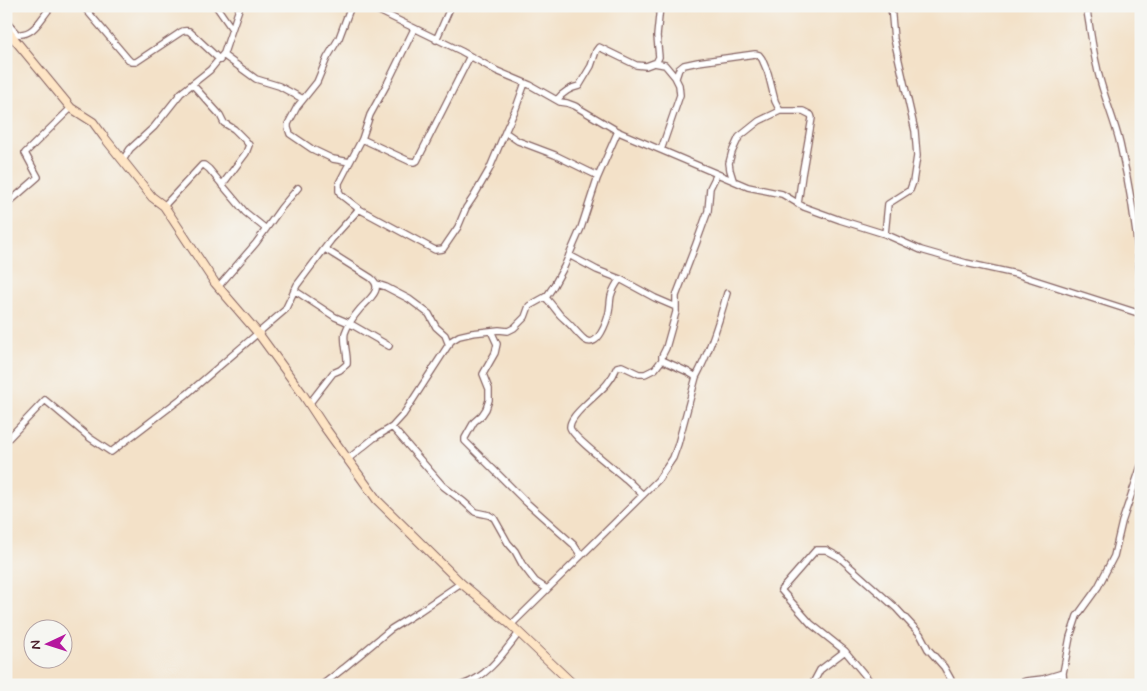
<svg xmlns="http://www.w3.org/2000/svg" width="1147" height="691" font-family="Mynerve,sans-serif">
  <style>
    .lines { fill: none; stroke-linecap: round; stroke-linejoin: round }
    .street-casing { stroke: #856362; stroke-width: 8 }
    .secondary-casing { stroke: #856362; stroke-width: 10 }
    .street { stroke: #fff; stroke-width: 5.5 }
    .secondary { stroke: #fee5c5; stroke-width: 8 }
  </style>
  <rect width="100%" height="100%" fill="#f6f6f2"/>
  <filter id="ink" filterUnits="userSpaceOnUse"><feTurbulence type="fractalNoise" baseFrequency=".02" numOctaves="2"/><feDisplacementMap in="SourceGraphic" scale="10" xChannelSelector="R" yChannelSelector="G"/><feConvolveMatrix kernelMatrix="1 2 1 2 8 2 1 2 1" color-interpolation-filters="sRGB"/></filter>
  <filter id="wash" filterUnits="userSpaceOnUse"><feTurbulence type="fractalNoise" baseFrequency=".0096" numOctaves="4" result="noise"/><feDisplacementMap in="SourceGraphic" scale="20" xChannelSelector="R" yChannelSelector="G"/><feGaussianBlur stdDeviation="1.12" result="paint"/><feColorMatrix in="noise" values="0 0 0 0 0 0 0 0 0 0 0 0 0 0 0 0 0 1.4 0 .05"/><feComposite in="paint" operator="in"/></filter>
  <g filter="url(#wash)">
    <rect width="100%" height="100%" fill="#f3e1c8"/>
  </g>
  <g filter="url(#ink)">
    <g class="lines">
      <g class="street-casing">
        <path id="street" d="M83 6 128 59 131 62H136L178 34C182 31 184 30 189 31L220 60
          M216 6 232 29
          M369 6 461 51 497 71 530 85 560 102 567 103 575 106 621 133 748 187 782 194 804 207 840 220 885 234 921 250 966 263 1016 274 1141 314
          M1086 6C1090 26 1092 47 1097 67 1102 93 1114 118 1120 144 1131 192 1139 243 1141 292
          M6 26 8 24 17 34C35 36 41 17 52 6
          M414 29 387 84 370 115 362 139 409 161 414 162 417 161 470 56
          M436 40 451 6
          M223 55 256 79 279 86 303 99
          M656 63 659 57 657 36 660 6
          M676 78 679 69 684 65 698 62 755 54 759 55 762 59 768 73 775 101 780 111
          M192 84 220 115 224 123 234 129 246 141 249 145 246 153 222 185
          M557 100C563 92 569 88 579 86L591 66 596 51 599 47 636 65 646 66 654 63 665 65 675 77 679 85 680 95 661 150
          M505 132 518 141 555 155 598 176
          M362 139 339 183V191L341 195 359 209 435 250 443 249 458 227 466 208 474 196 489 170 505 132 516 108 525 83
          M123 160 130 149 154 127 181 93 210 70 224 53 240 6
          M350 162 333 159 312 149 290 134 288 128V124L297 107 317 82 327 58 339 38 351 6
          M733 180 730 170 729 163 732 152 739 137 759 121 780 111H803L811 115 812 118 802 175 798 204
          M6 205 38 177 25 153 71 108
          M164 206 202 165H204L209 169 245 212 266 229
          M885 234 888 204 910 190 913 182 917 156 915 131 894 39 891 6
          M569 255 597 270 620 279 655 298 676 307
          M377 284 386 287 409 299 429 314 436 327 445 335 449 345
          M218 287 256 243 281 208 298 188
          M294 290 335 317 349 323 389 346
          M545 297C551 303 555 309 560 315 565 320 570 324 574 329 578 333 581 337 585 340 598 349 607 321 609 312 610 307 610 301 611 296 613 289 616 284 620 279
          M1141 315 1139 362 1141 370
          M491 331 497 344 495 353 483 374 489 389V400L486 409 482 415 474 422 465 438V441L526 502 574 545 581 556
          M696 377C710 351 719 322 727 293
          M309 404 333 373 340 370 347 364C348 354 343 342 345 333 348 324 354 316 360 309 367 301 385 289 371 278L325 249
          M392 427 443 486 464 502 475 512 489 515 494 518 508 543 515 551 522 564 535 581 547 589
          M6 441 45 400 90 438 111 452 187 394 285 310 297 285 331 240 359 209
          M348 459 374 438 392 427 403 415 451 341 459 336 472 333 499 330 508 331 514 328 525 317 529 306 547 296 553 287 564 267 581 228 597 179 618 131
          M643 495C637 490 632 484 626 479 617 471 570 435 570 427 570 419 580 410 585 405 598 392 610 385 617 367L622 366 639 374H645L655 369 662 360
          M511 625 658 480 673 458 678 444 696 377 688 372 662 360V356L666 348 676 312V296L696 244 708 211 710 188 717 174
          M322 685 344 668 391 629 420 611 461 583
          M451 685H455
          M462 685C488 677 504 652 519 633
          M812 685 820 670 845 651 846 652
          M873 685 845 651 811 624 781 590 816 550H826L839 557 896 608 920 634 928 649 944 667 954 685
          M1014 685 1026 681 1043 679 1063 673
          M1064 685 1063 673 1070 637 1077 616 1098 587 1114 556 1122 522 1141 466"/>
      </g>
      <g class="secondary-casing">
        <path id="secondary" d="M6 29 71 108 93 122 104 137 152 197 164 206 215 283 258 333 302 393 323 425 377 500 461 583 511 625 574 685"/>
      </g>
      <use href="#street" class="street"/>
      <use href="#secondary" class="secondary"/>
    </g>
  </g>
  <rect width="1147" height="691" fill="none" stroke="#f6f6f2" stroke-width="25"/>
  <g transform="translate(48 644) rotate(266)"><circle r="24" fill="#f6f6f2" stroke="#b1a0a2"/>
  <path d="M0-4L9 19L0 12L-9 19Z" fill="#b5179e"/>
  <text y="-8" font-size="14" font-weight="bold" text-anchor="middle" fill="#4a1f2b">N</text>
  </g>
</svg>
